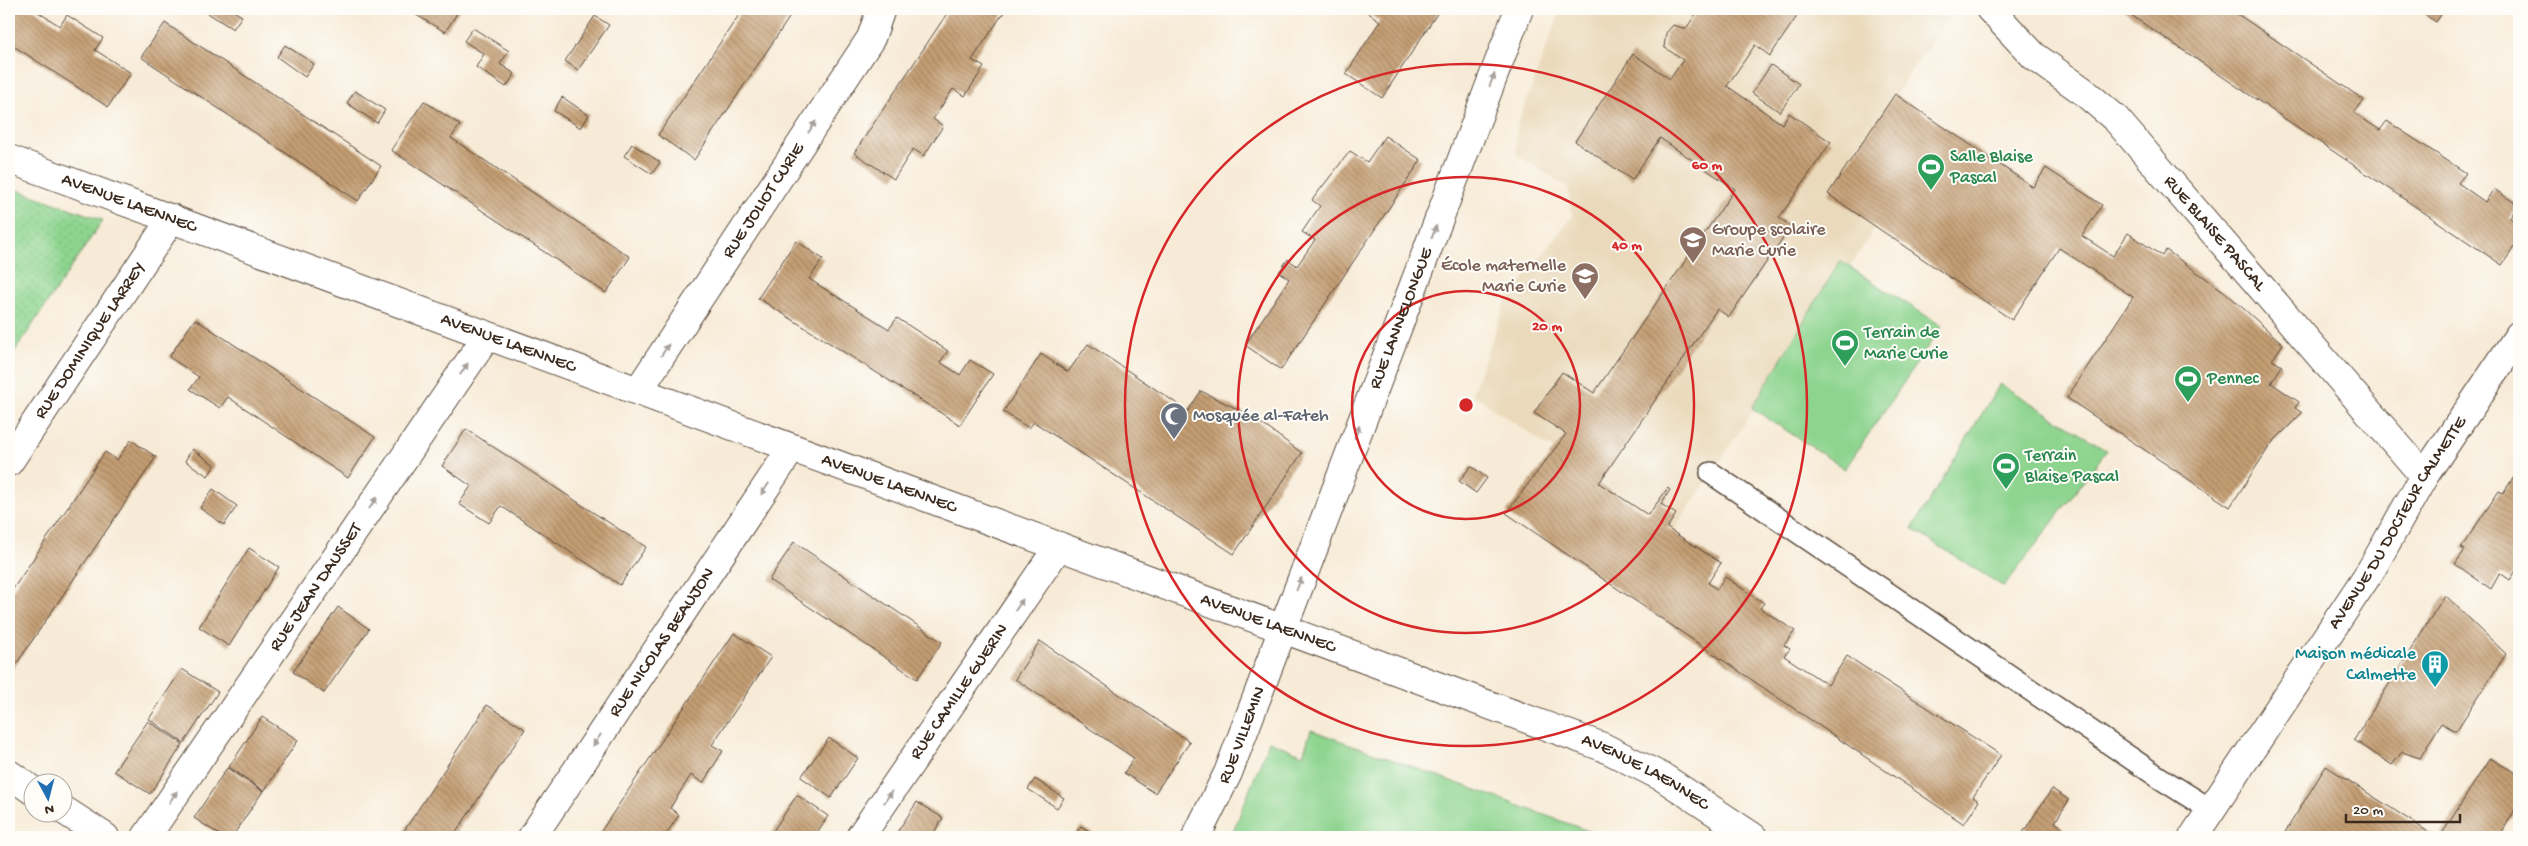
<svg xmlns="http://www.w3.org/2000/svg" width="2528" height="846" font-family="'Gochi Hand',sans-serif">
  <style>
    .built { fill: #ead9ba }
    .grass { fill: #8dd48f; stroke: #647f56 }
    .park { fill: url(#park-dots); stroke: #647f56 }
    .building { fill: url(#building-back-hatch) }
    .lines { fill: none; stroke-linecap: round; stroke-linejoin: round }
    .service-casing { stroke: #57473a; stroke-width: 24 }
    .minor-casing { stroke: #57473a; stroke-width: 30 }
    .service { stroke: #fff; stroke-width: 21 }
    .minor { stroke: #fff; stroke-width: 28 }
    .oneway { fill: #a79f9a }
    .ring { fill: none; stroke: #d62828; stroke-width: 2.5 }
    .labels { text-anchor: middle; dominant-baseline: central; stroke-width: 4; stroke-linejoin: round; paint-order: stroke }
    .leisure-label { font-size: 18px; fill: #27864d; stroke: #fdfcf7; text-anchor: start }
    .street-label { font-size: 18px; fill: #3b2a1e; stroke: #fdfcf7 }
    .education-label { font-size: 18px; fill: #785e54; stroke: #fdfcf7; text-anchor: start }
    .worship-label { font-size: 18px; fill: #5b616d; stroke: #fdfcf7; text-anchor: start }
    .culture-label { font-size: 18px; fill: #0d838f; stroke: #fdfcf7; text-anchor: end }
    .centre { fill: #d62828; stroke: #fdfcf7; stroke-width: 2.5 }
    .ring-label { font-size: 15px; text-anchor: middle; font-weight: bold; fill: #d62828; stroke: #fdfcf7; stroke-width: 4; stroke-linejoin: round; paint-order: stroke }
  </style>
  <defs>
    <pattern id="park-dots" width="8" height="8" patternUnits="userSpaceOnUse" patternTransform="scale(1.25)"><rect width="8" height="8" fill="#8dd48f"/><path d="M2 2h.1M6 6h.1" fill="none" stroke="#7bb67b" stroke-width="1.8" stroke-linecap="round"/></pattern>
    <pattern id="building-back-hatch" width="6" height="6" patternUnits="userSpaceOnUse" patternTransform="scale(1.25)"><rect width="6" height="6" fill="#c49e73"/><path d="M-1 5l2 2M0 0l6 6M5-1l2 2" fill="none" stroke="#a0815e"/></pattern>
  </defs>
  <rect width="100%" height="100%" fill="#fdfcf7"/>
  <filter id="ink" filterUnits="userSpaceOnUse"><feTurbulence type="fractalNoise" baseFrequency=".02" numOctaves="2"/><feDisplacementMap in="SourceGraphic" scale="10" xChannelSelector="R" yChannelSelector="G"/><feConvolveMatrix kernelMatrix="1 2 1 2 8 2 1 2 1" color-interpolation-filters="sRGB"/></filter>
  <filter id="wash" filterUnits="userSpaceOnUse"><feTurbulence type="fractalNoise" baseFrequency=".0096" numOctaves="4" result="noise"/><feDisplacementMap in="SourceGraphic" scale="20" xChannelSelector="R" yChannelSelector="G"/><feGaussianBlur stdDeviation="1.12" result="paint"/><feColorMatrix in="noise" values="0 0 0 0 0 0 0 0 0 0 0 0 0 0 0 0 0 1.4 0 .05"/><feComposite in="paint" operator="in"/></filter>
  <g filter="url(#wash)">
    <rect width="100%" height="100%" fill="#f7ebd7"/>
    <path class="built" d="M1561 9H1954L1828 194 1876 227 1673 531 1472 394 1506 302 1572 216 1568 187 1517 155 1516 129Z"/>
    <path class="grass" d="M1840 261 1942 326 1845 469 1752 408Z
      M2000 384 2107 450 2004 587 1912 529Z
      M1311 730 1605 837H1231L1269 741 1303 755Z"/>
    <path class="park" d="M9 187 103 220 9 360Z"/>
    <g id="blocks">
      <path class="building" d="M9 9H33L60 26 67 15 103 38 95 50 131 73 108 107 9 43Z
        M208 9H230L242 16 233 29 206 12Z
        M406 9H460L445 32Z
        M743 9H795L694 160 658 135Z
        M950 9H1006L972 60 984 67 965 96 953 89 933 119 943 126 924 156 913 149 894 179 854 153Z
        M1369 9H1440L1382 98 1346 74 1380 21 1367 12Z
        M1699 9H1802L1770 56 1755 45 1727 86 1782 124 1789 113 1831 142 1779 218 1791 226 1729 317 1717 309 1599 483 1648 515 1668 488 1670 490 1661 504 1676 514 1667 528 1721 563 1708 583 1717 589 1725 577 1764 603 1760 608 1795 631 1784 645 1790 649 1784 656 1828 685 1847 656 2001 755 1973 797 1979 801 1964 824 1506 513 1566 434 1534 413 1562 372 1594 393 1735 189 1660 138 1632 180 1575 141 1633 54 1670 79 1683 60 1664 47 1666 33 1673 25 1686 29Z
        M2122 9H2230L2364 100 2354 113 2380 130 2387 121 2466 173 2458 183 2485 202 2494 189 2518 205 2510 218 2519 225V240L2502 265Z
        M2425 9H2445L2436 22 2422 13Z
        M595 16 609 25 578 70 565 61Z
        M165 23 381 166 358 201 141 57Z
        M473 28 509 51 500 64 515 74 506 87 476 67 484 54 464 41Z
        M285 45 314 64 305 77 277 57Z
        M1771 65 1799 84 1780 112 1752 93Z
        M355 91 385 110 377 123 347 103Z
        M1895 94 2033 187 2046 168 2102 205 2082 236 2113 256 2128 233 2162 256 2166 250 2225 292 2283 344 2272 360 2282 366 2271 383 2299 402 2295 408 2302 413 2271 444 2230 507 2067 398 2133 297 2059 248 2012 320 1828 194Z
        M562 97 589 115 581 128 554 111Z
        M424 101 460 125 451 138 630 257 606 293 391 150Z
        M1385 136 1421 160 1281 370 1245 345 1289 279 1279 272 1288 259 1297 266 1315 240 1302 232 1320 206 1312 200 1350 151 1367 162Z
        M632 144 660 162 652 174 624 156Z
        M796 241 823 259 809 279 889 329 897 318 948 351 940 362 960 375 970 360 993 374 960 425 758 298Z
        M195 319 375 437 348 478 228 397 220 408 190 389 199 377 169 357Z
        M1088 344 1188 411 1201 391 1251 416 1302 453 1234 554 1034 422 1029 428 1003 412 1041 354 1068 372Z
        M466 429 646 547 620 585 501 506 489 523 459 504 471 486 442 466Z
        M131 440 156 457 9 675V595L105 452 117 460Z
        M192 449 215 465 208 476 185 461Z
        M1471 466 1487 478 1476 493 1459 481Z
        M2519 470V566L2510 580 2500 573 2491 589 2455 564 2465 550 2461 548 2499 491 2503 493Z
        M213 489 237 506 224 525 200 508Z
        M794 542 942 642 917 679 769 580Z
        M249 548 279 567 229 646 199 627Z
        M2445 595 2506 654 2456 731 2441 723 2420 758 2402 752 2392 765 2354 740Z
        M338 607 369 629 324 693 293 672Z
        M734 633 771 657 712 745 723 751 703 783 691 775 670 808 679 815 664 837 651 835 649 837H597Z
        M1040 641 1190 742 1155 793 1124 773 1134 758 1015 679Z
        M182 669 218 692 184 743 149 719Z
        M487 705 525 729 453 837H400Z
        M262 717 298 740 264 791 229 767Z
        M148 721 183 744 150 794 114 771Z
        M829 738 858 758 831 798 801 777Z
        M2490 758 2519 775V803L2499 837H2440Z
        M2326 766 2436 837H2282Z
        M227 768 263 791 232 837H223L194 818Z
        M1035 779 1064 798 1057 808 1028 789Z
        M2052 789 2069 800 2055 822 2074 837H2020Z
        M797 795 828 816 814 837H769Z
        M917 802 943 818 931 837H894Z
        M1081 826 1098 837H1073Z"/>
    </g>
  </g>
  <g filter="url(#ink)">
    <use href="#blocks" fill-opacity="0" stroke="#57473a" stroke-width="1"/>
    <g class="lines">
      <g class="service-casing">
        <path id="service" d="M1711 473 2160 778 2211 810"/>
      </g>
      <g class="minor-casing">
        <g id="minor">
          <path id="s1" d="M1990 9 2034 56 2083 91 2116 119 2424 476"/>
          <path id="s2" d="M9 159 1603 747 1664 778 1753 837"/>
          <path id="s3" d="M638 391 871 38 881 9"/>
          <path id="s4" d="M9 462 172 218"/>
          <path d="M9 774 32 790"/>
          <path d="M62 809 105 837"/>
          <path id="s5" d="M146 837 487 336"/>
          <path id="s6" d="M532 837 792 448"/>
          <path id="s7" d="M860 837 1059 546"/>
          <path id="s8" d="M1196 837 1228 773 1519 9"/>
          <path id="s9" d="M2193 837 2371 570 2424 476 2519 335"/>
        </g>
      </g>
      <use href="#service" class="service"/>
      <use href="#minor" class="minor"/>
    </g>
    <defs><path id="oneway-solid" d="M-6-.8H1V-3.2L6.5 0L1 3.2V.8H-6Z" transform="scale(1.25)"/></defs>
    <g class="oneway">
      <use href="#oneway-solid" transform="translate(1492 80) rotate(-69)"/>
      <use href="#oneway-solid" transform="translate(812 127) rotate(-57)"/>
      <use href="#oneway-solid" transform="translate(1434 232) rotate(-69)"/>
      <use href="#oneway-solid" transform="translate(665 350) rotate(-57)"/>
      <use href="#oneway-solid" transform="translate(464 369) rotate(-56)"/>
      <use href="#oneway-solid" transform="translate(1357 432) rotate(-69)"/>
      <use href="#oneway-solid" transform="translate(765 489) rotate(124)"/>
      <use href="#oneway-solid" transform="translate(373 503) rotate(-56)"/>
      <use href="#oneway-solid" transform="translate(1299 584) rotate(-69)"/>
      <use href="#oneway-solid" transform="translate(1019 605) rotate(-56)"/>
      <use href="#oneway-solid" transform="translate(597 740) rotate(124)"/>
      <use href="#oneway-solid" transform="translate(173 797) rotate(-56)"/>
      <use href="#oneway-solid" transform="translate(888 797) rotate(-56)"/>
    </g>
  </g>
  <g class="ring">
    <circle cx="1466" cy="405" r="114"/>
    <circle cx="1466" cy="405" r="228"/>
    <circle cx="1466" cy="405" r="341"/>
  </g>
  <defs>
    <g id="stadium-pin" transform="scale(1.4375)"><path d="M0 17L-7.5 6A9.5 9.5 0 1 1 7.5 6Z" fill="#2e9e5b" stroke="#fdfcf7"/><path d="M0-5a6.5 5 0 1 0 0 10a6.5 5 0 1 0 0-10ZM-3.5-1.8h7v3.6h-7Z" fill="#fff"/></g>
    <g id="school-pin" transform="scale(1.4375)"><path d="M0 17L-7.5 6A9.5 9.5 0 1 1 7.5 6Z" fill="#8d6e63" stroke="#fdfcf7"/><path d="M0-5L7-2L0 1L-7-2ZM-4 1L0 2.5L4 1V4Q0 6-4 4Z" fill="#fff"/></g>
    <g id="mosque-pin" transform="scale(1.4375)"><path d="M0 17L-7.5 6A9.5 9.5 0 1 1 7.5 6Z" fill="#6b7280" stroke="#fdfcf7"/><path d="M3.5-4.9A6 6 0 1 0 3.5 4.9A5 5 0 1 1 3.5-4.9Z" fill="#fff"/></g>
    <g id="building-pin" transform="scale(1.4375)"><path d="M0 17L-7.5 6A9.5 9.5 0 1 1 7.5 6Z" fill="#0f9aa8" stroke="#fdfcf7"/><path d="M-4-6H4V6H1V3H-1V6H-4ZM-2.5-4.3h1.7v1.8h-1.7ZM.8-4.3h1.7v1.8H.8ZM-2.5-1h1.7V.8h-1.7ZM.8-1h1.7V.8H.8Z" fill="#fff"/></g>
  </defs>
  <g fill-rule="evenodd">
    <use href="#stadium-pin" x="1931" y="167"/>
    <use href="#school-pin" x="1693" y="240"/>
    <use href="#school-pin" x="1585" y="276"/>
    <use href="#stadium-pin" x="1845" y="343"/>
    <use href="#stadium-pin" x="2188" y="379"/>
    <use href="#mosque-pin" x="1174" y="416"/>
    <use href="#stadium-pin" x="2006" y="466"/>
    <use href="#building-pin" x="2435" y="664"/>
  </g>
  <g class="labels">
    <g class="leisure-label">
      <text x="1950" y="157">Salle Blaise<tspan x="1950" dy="21">Pascal</tspan></text>
      <text x="1864" y="333">Terrain de<tspan x="1864" dy="21">Marie Curie</tspan></text>
      <text x="2207" y="379">Pennec</text>
      <text x="2025" y="456">Terrain<tspan x="2025" dy="21">Blaise Pascal</tspan></text>
    </g>
    <g class="street-label">
      <text stroke="none"><textPath href="#s3" startOffset="228">RUE JOLIOT CURIE</textPath></text>
      <text stroke="none"><textPath href="#s2" startOffset="128">AVENUE LAENNEC</textPath></text>
      <text stroke="none"><textPath href="#s1" startOffset="319">RUE BLAISE PASCAL</textPath></text>
      <text stroke="none"><textPath href="#s8" startOffset="558">RUE LANNELONGUE</textPath></text>
      <text stroke="none"><textPath href="#s4" startOffset="146">RUE DOMINIQUE LARREY</textPath></text>
      <text stroke="none"><textPath href="#s2" startOffset="532">AVENUE LAENNEC</textPath></text>
      <text stroke="none"><textPath href="#s2" startOffset="938">AVENUE LAENNEC</textPath></text>
      <text stroke="none"><textPath href="#s9" startOffset="375">AVENUE DU DOCTEUR CALMETTE</textPath></text>
      <text stroke="none"><textPath href="#s5" startOffset="302">RUE JEAN DAUSSET</textPath></text>
      <text stroke="none"><textPath href="#s2" startOffset="1342">AVENUE LAENNEC</textPath></text>
      <text stroke="none"><textPath href="#s6" startOffset="234">RUE NICOLAS BEAUJON</textPath></text>
      <text stroke="none"><textPath href="#s7" startOffset="176">RUE CAMILLE GUERIN</textPath></text>
      <text stroke="none"><textPath href="#s8" startOffset="112">RUE VILLEMIN</textPath></text>
      <text stroke="none"><textPath href="#s2" startOffset="1748">AVENUE LAENNEC</textPath></text>
    </g>
    <g class="education-label">
      <text x="1712" y="230">Groupe scolaire<tspan x="1712" dy="21">Marie Curie</tspan></text>
      <text x="1566" y="266" text-anchor="end">École maternelle<tspan x="1566" dy="21">Marie Curie</tspan></text>
    </g>
    <g class="worship-label">
      <text x="1193" y="416">Mosquée al-Fateh</text>
    </g>
    <g class="culture-label">
      <text x="2416" y="654">Maison médicale<tspan x="2416" dy="21">Calmette</tspan></text>
    </g>
  </g>
  <circle cx="1466" cy="405" r="8" class="centre"/>
  <g class="ring-label">
    <text x="1707" y="169">60 m</text>
    <text x="1627" y="249">40 m</text>
    <text x="1547" y="330">20 m</text>
  </g>
  <rect width="2528" height="846" fill="none" stroke="#fdfcf7" stroke-width="30"/>
  <g transform="translate(48 798) rotate(173)"><circle r="24" fill="#fdfcf7" stroke="#afa8a0"/>
  <path d="M0-4L9 19L0 12L-9 19Z" fill="#1f6fb2"/>
  <text y="-8" font-size="14" font-weight="bold" text-anchor="middle" fill="#3b2a1e">N</text>
  </g>
  <path d="M2346 814v8h114v-8" fill="none" stroke="#3b2a1e" stroke-width="2.5"/>
  <text x="2353" y="814" font-size="15" fill="#3b2a1e" stroke="#fdfcf7" stroke-width="4" paint-order="stroke">20 m</text>
</svg>
